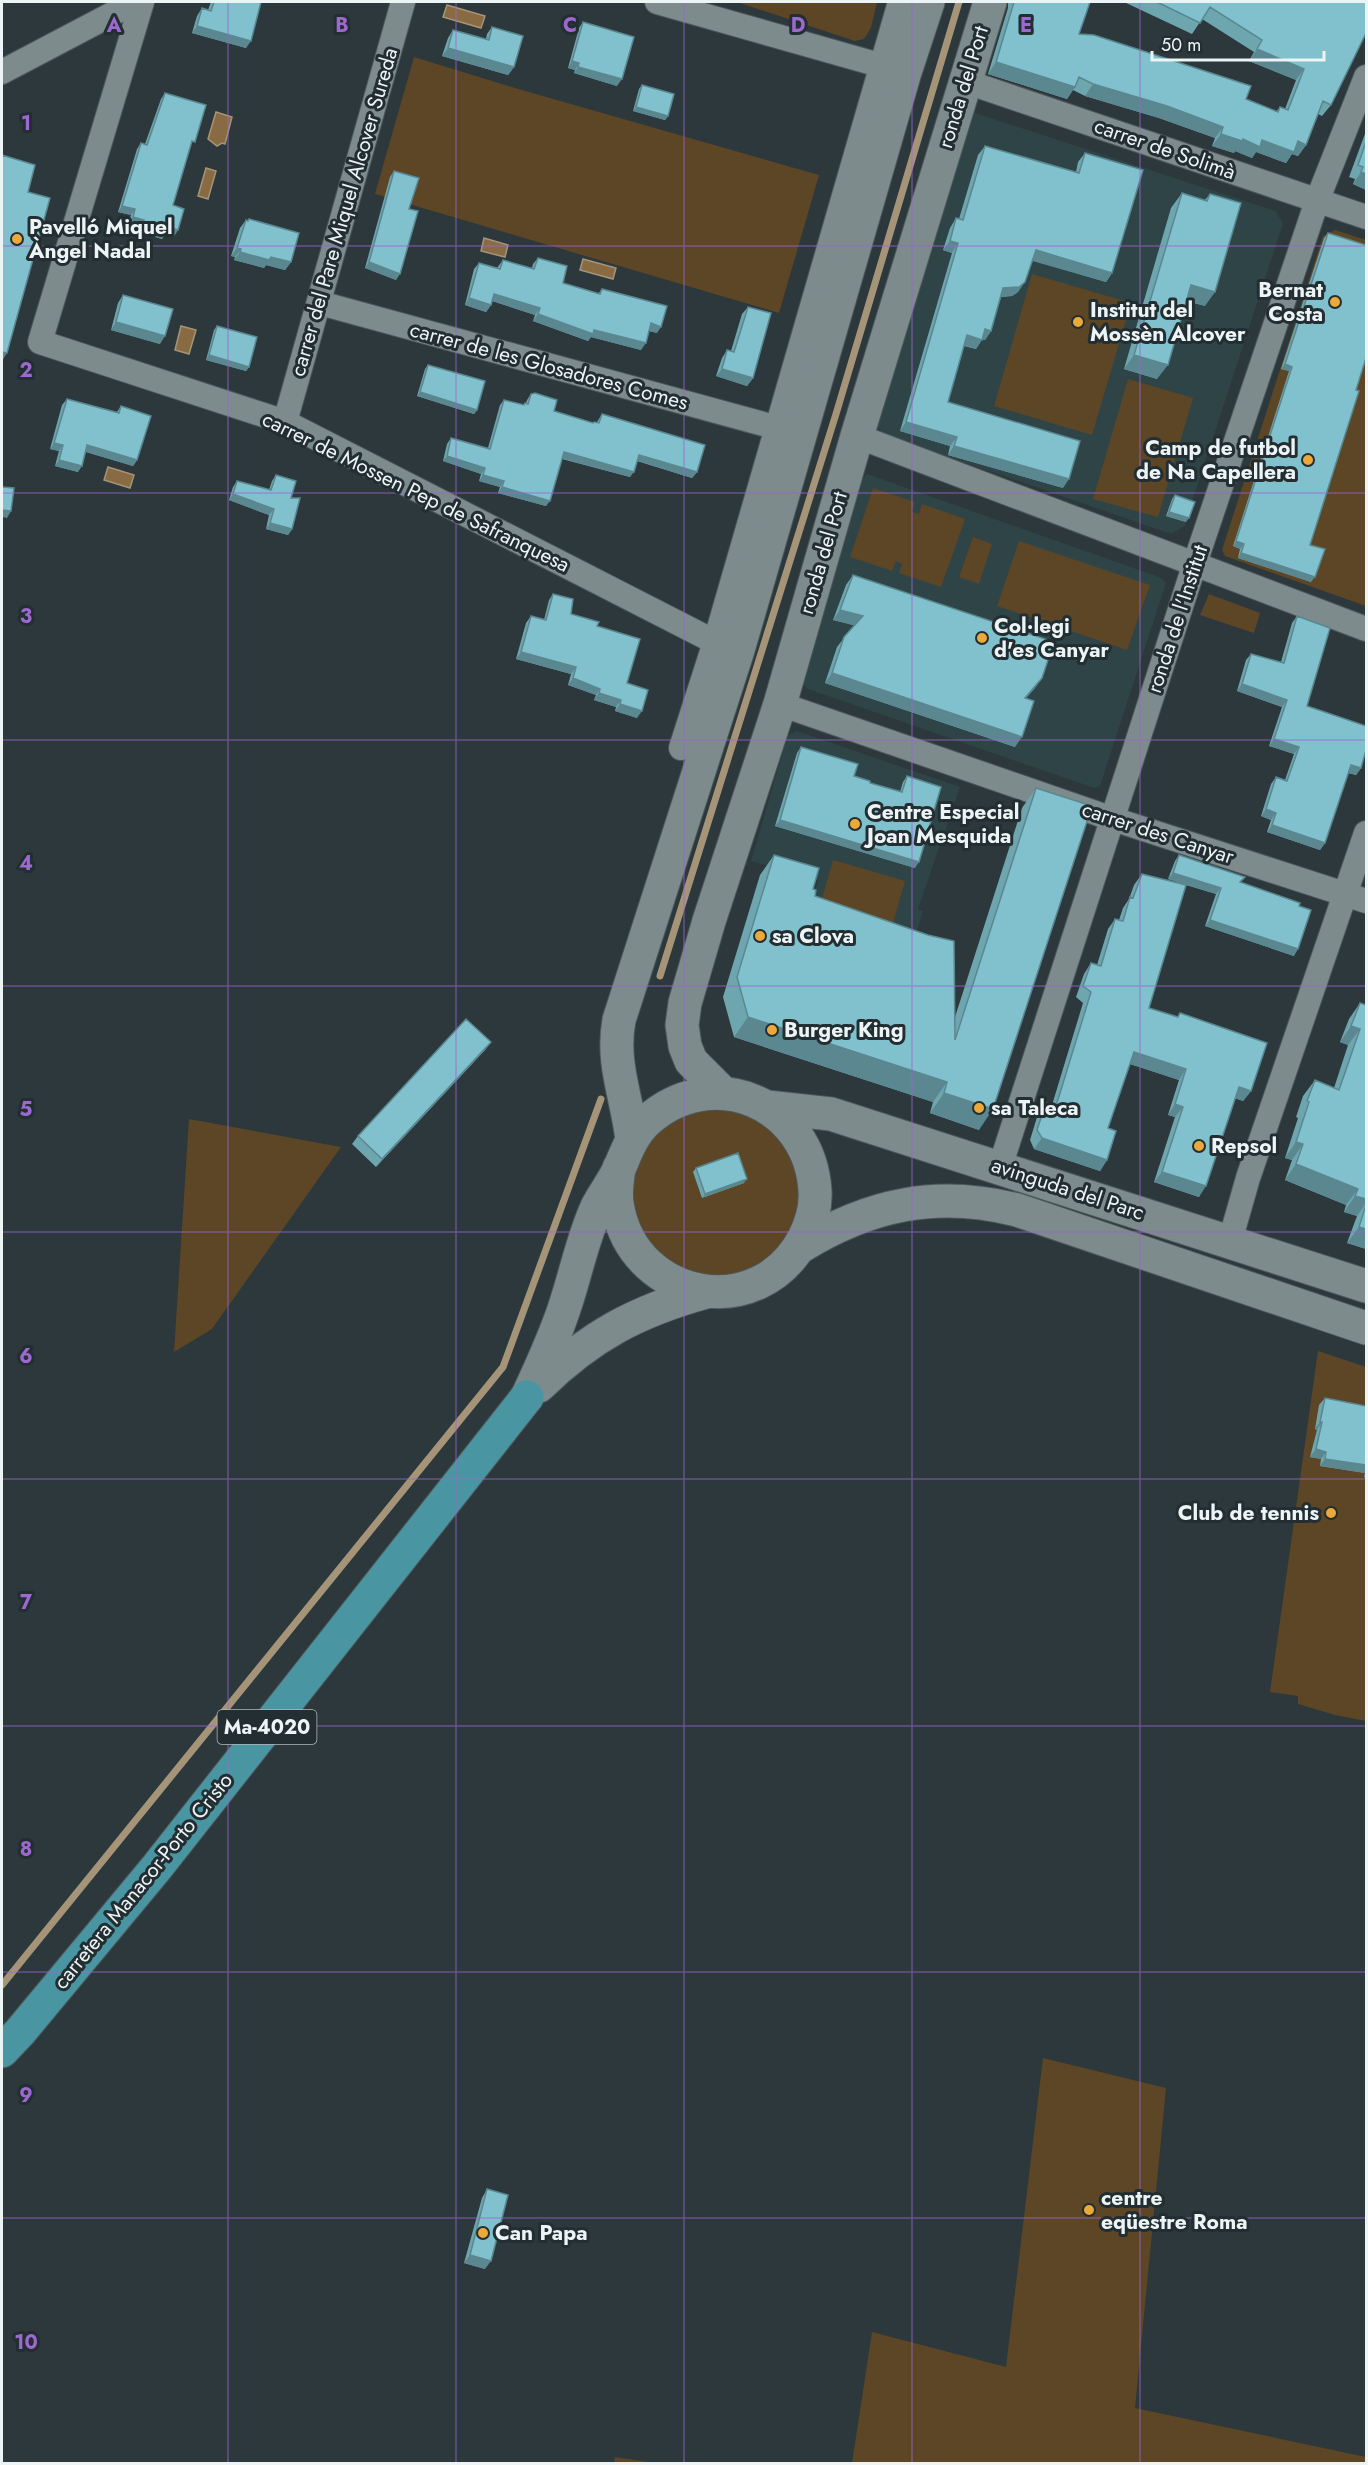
<svg xmlns="http://www.w3.org/2000/svg" width="1368" height="2465" font-family="Jost,sans-serif">
  <style>
    .built { fill: #2f4447 }
    .green { fill: #5c4626 }
    .water { fill: #886b42; stroke: #a69478; stroke-width: 1.5 }
    .lines { fill: none; stroke-linecap: round; stroke-linejoin: round }
    .stream { stroke: #a69478; stroke-width: 7 }
    .street-casing { stroke: #4c5759; stroke-width: 26 }
    .secondary-casing { stroke: #4c5759; stroke-width: 35 }
    .primary-casing { stroke: #4c5759; stroke-width: 35 }
    .street { stroke: #7d8b8d; stroke-width: 24 }
    .secondary { stroke: #7d8b8d; stroke-width: 33 }
    .primary { stroke: #4996a2; stroke-width: 33 }
    .wall { fill: #6ea6b0 }
    .shaded-wall { fill: #5a8790 }
    .building { fill: #80c1cd; stroke: #5a8790; stroke-width: 1.5 }
    .grid { fill: none; stroke: #9d68d0; stroke-width: 1.5; stroke-opacity: 0.55 }
    .poi-dot { fill: #eca93b; stroke: #222e31; stroke-width: 2 }
    .labels { text-anchor: middle; dominant-baseline: central; stroke-width: 6; stroke-linejoin: round; paint-order: stroke }
    .shield { fill: #222e31; stroke: #afb9bb; stroke-width: 1.5 }
    .shield-label { font-size: 20px; font-weight: bold; fill: #ecf4f6 }
    .street-label { font-size: 21px; fill: #ecf4f6; stroke: #222e31 }
    .poi-label { font-size: 21px; font-weight: bold; fill: #ecf4f6; stroke: #222e31; text-anchor: start }
    .grid-label { font-size: 20px; text-anchor: middle; font-weight: bold; fill: #9d68d0; stroke: #222e31; stroke-width: 6; stroke-linejoin: round; paint-order: stroke }
  </style>
  <rect width="100%" height="100%" fill="#2c383b"/>
  <path class="built" d="M966 110 1276 211 1283 224 1191 505 1172 499 1166 515 1186 522 1185 526 1171 534 882 434 875 421Z
    M867 474 1162 578 1166 583 1100 786 1094 788 808 689 803 684 862 479Z
    M797 731 960 787 918 909 923 911 915 937 811 907 818 880 751 861 788 735Z"/>
  <path class="green" d="M737 2H877L871 28 864 39 855 41Z
    M414 57 515 88 819 175 779 313 375 194Z
    M1335 230 1366 240V606L1225 556 1222 550 1323 236Z
    M1032 274 1131 303 1092 435 994 406Z
    M1128 379 1193 398 1158 517 1093 499Z
    M873 488 915 502 912 512 919 514 922 504 965 519 941 587 899 573 902 564 896 561 892 571 850 557Z
    M973 537 992 544 979 584 959 577Z
    M1019 541 1150 585 1127 650 997 606Z
    M1209 594 1260 613 1254 633 1200 615Z
    M833 860 905 881 893 923 821 902Z
    M699 1110 737 1111 770 1127 794 1157 800 1202 790 1240 754 1270 723 1277 687 1273 651 1249 631 1204 636 1160 642 1148 669 1122Z
    M189 1119 341 1147 212 1329 174 1352Z
    M1318 1351 1366 1367V1721L1335 1715 1298 1704V1696L1270 1692Z
    M1043 2058 1166 2088 1135 2408 1366 2457V2463H852L872 2332 1006 2367Z
    M615 2457 655 2463H614Z"/>
  <path class="water" d="M447 5 485 16 481 28 443 17Z
    M216 112 232 117 225 144 222 143 217 146 208 139Z
    M206 168 216 171 208 199 198 196Z
    M484 238 508 245 505 257 481 251Z
    M583 259 616 268 613 279 580 270Z
    M181 326 196 330 189 354 175 350Z
    M108 467 134 475 130 488 104 480Z"/>
  <g class="lines">
    <path class="stream" d="M660 976 836 414 959 2
      M2 1985 503 1367 601 1099"/>
    <g class="street-casing">
      <path id="street" d="M142 2 40 342 285 422 715 642 738 650
        M657 2 897 70
        M2 72 135 2
        M964 81 1366 217
        M320 303 778 428
        M285 422 403 2
        M857 436 1366 629
        M780 704 1113 819 1366 901
        M681 748 715 642 900 2
        M1000 1167 1195 563 1317 201 1366 77
        M1230 1241 1248 1178 1366 833"/>
    </g>
    <g class="secondary-casing">
      <path id="secondary" d="M723 1093 691 1061 685 1046 682 1025 685 1003 709 921 780 704 857 436 990 2
        M767 1107 831 1114 1366 1286
        M632 1140C627 1096 611 1064 619 1020L738 650 905 72 928 2
        M800 1247C870 1204 936 1190 1017 1210L1366 1328
        M539 1386C590 1336 637 1311 706 1292
        M527 1397C541 1367 555 1337 565 1306 576 1273 583 1237 597 1207 604 1193 614 1181 620 1167 627 1150 633 1134 647 1121 712 1062 810 1103 815 1191 816 1207 811 1224 804 1238 759 1324 636 1301 618 1209 615 1195 617 1182 619 1168"/>
    </g>
    <g class="primary-casing">
      <path id="primary" d="M2 2051 20 2032 157 1867 527 1397"/>
    </g>
    <use href="#street" class="street"/>
    <use href="#secondary" class="secondary"/>
    <use href="#primary" class="primary"/>
  </g>
  <path class="wall" d="M211 2H261L246 48 192 33 197 16 202 8 208 10Z
    M1008 2H1090L1079 34 1276 112 1280 107 1285 109 1296 80 1249 61 1254 52 1202 19 1192 34 1124 2H1366L1331 105 1322 116 1318 114 1306 145 1298 156 1292 154 1286 163 1256 152 1252 158 1235 151 1234 153 1212 146 1215 138 1159 118 1085 96 1073 90 1067 99 988 74 1008 8Z
    M583 22 617 86 574 73 575 70 568 68 579 28Z
    M492 27 514 67 508 75 442 56 448 38 453 30 486 39 487 34Z
    M642 85 668 116 665 120 633 111 639 89Z
    M165 93 191 148 190 147 173 205 178 230 174 236 165 234 162 239 138 232 139 226 128 223 131 215 118 212 137 149 141 143 145 144 161 99Z
    M1366 131V190L1353 184 1355 179 1349 177Z
    M985 146 1076 172 1078 162 1085 153 1112 273 1106 282 1032 260 1018 292 1012 296 1001 297 991 331 985 340 982 339 976 349 964 346 948 402 1063 488 948 455 950 446 900 431 952 253 943 250 950 228 956 218 959 219 978 155Z
    M394 171 409 209 396 280 365 268 390 177Z
    M1182 193 1205 200 1210 194 1205 306 1186 301 1157 379 1124 369 1171 208Z
    M249 219 291 262 285 270 266 265 264 268 234 260 235 257 231 256 240 228 246 220 247 221Z
    M1328 233 1356 390 1310 545 1311 582 1238 558 1240 549 1233 546 1289 371 1281 369 1324 238Z
    M538 258 563 283 598 294 602 289 657 333 649 331 641 350 591 337 588 341 533 321 535 315 492 301 491 305 486 312 465 305 474 269 479 263 497 268 503 260 532 268 533 264Z
    M123 295 160 344 111 330 118 303Z
    M748 307 753 378 747 386 716 376 722 358 727 350 731 351 742 314Z
    M217 326 249 367 246 371 206 360 214 330Z
    M428 365 477 410 474 414 417 396 425 369Z
    M531 394 554 411 593 423 594 422H597L602 414 697 472 692 478 637 461 630 477 562 459 546 506 498 493 500 487 479 481 481 474 443 461 447 444 451 438 488 448 500 405 504 400 523 405 525 403H526L527 400Z
    M67 399 117 412 121 406 137 460 133 466 86 452 78 472 55 466 59 451 50 449 62 405Z
    M276 475 291 498 292 529 288 535 266 529 269 515 229 500 233 487 237 481 269 490 272 481Z
    M1175 495 1186 522 1166 516 1172 499Z
    M853 575 1035 688 1026 698 1015 747 825 683 837 647 854 625 833 620 846 585Z
    M553 594 571 614 597 626 627 683 637 718 615 711 616 707 594 700 596 695 568 685 571 674 516 659 526 623 531 616 544 620 549 600Z
    M1297 616 1307 706 1361 768 1356 775 1348 773 1325 843 1320 850 1267 832 1271 820 1261 816 1271 784 1276 777 1285 780 1294 754 1269 746 1282 707 1237 691 1246 660 1251 654 1281 662 1292 623Z
    M801 747 854 776 870 783 900 792 903 782 907 776 915 868 775 826 797 753Z
    M1036 788 979 1130 930 1113 933 1102 734 1037 723 997 760 875 774 855 813 889 815 896 955 1017 1022 808Z
    M1179 855 1240 883 1299 906 1294 956 1205 926 1216 894 1186 885 1149 1008 1177 1017 1180 1013 1251 1091 1243 1101 1235 1098 1199 1197 1154 1182 1175 1117 1168 1115 1179 1080 1130 1064 1108 1128 1107 1160 1100 1171 1034 1149 1030 1140 1038 1114 1046 1103 1052 1105 1083 1003 1076 997 1084 974 1091 963 1097 965 1108 929 1115 919 1119 920 1123 908 1129 899 1134 885 1142 874 1185 884 1168 879 1175 861Z
    M1360 1003 1366 1005V1249L1347 1243 1357 1216 1344 1212 1346 1205 1285 1180 1292 1160 1285 1158 1298 1118 1296 1117 1303 1096 1315 1080 1334 1088 1348 1045 1340 1042 1349 1019Z
    M491 1042 485 1050 376 1167 352 1144 358 1136Z
    M696 1168 744 1183 702 1198 693 1172Z
    M1325 1398 1366 1406V1478L1364 1477 1365 1473 1320 1466 1321 1459 1310 1457 1317 1430 1315 1429 1319 1405Z
    M487 2189 485 2269 464 2263 482 2198Z"/>
  <path class="shaded-wall" d="M197 26 251 41 246 48 192 33Z
    M448 48 514 67 508 75 442 56Z
    M1257 49 1304 69 1296 80 1249 61Z
    M572 61 579 63 575 70 568 68Z
    M996 62 1075 87 1067 99 988 74Z
    M578 67 622 79 617 86 574 73Z
    M1093 84 1167 106 1223 127 1215 138 1159 118 1085 96Z
    M636 107 668 116 665 120 633 111Z
    M1221 134 1243 139 1298 141 1306 145 1298 156 1292 154 1286 163 1256 152 1252 158 1235 151 1234 153 1212 146Z
    M1361 172 1366 174V190L1353 184Z
    M122 206 135 209 131 215 118 212Z
    M133 217 144 220 139 226 128 223Z
    M142 226 168 227 178 230 174 236 165 234 162 239 138 232Z
    M950 241 958 243 952 253 943 250Z
    M237 248 241 249 235 257 231 256Z
    M1036 250 1112 273 1106 282 1029 260Z
    M240 252 271 257 291 262 285 270 266 265 264 268 234 260Z
    M369 262 400 274 396 280 365 268Z
    M1025 282 1018 292 1012 296 997 297 1003 288Z
    M1191 285 1215 292 1205 306 1181 299Z
    M494 294 540 308 535 315 489 300Z
    M469 298 491 305 486 312 465 305Z
    M538 314 646 343 641 350 591 337 588 341 533 321Z
    M116 322 165 336 160 344 111 330Z
    M651 323 661 327 657 333 646 330Z
    M985 329 991 331 985 340 979 338Z
    M967 335 982 340 976 349 961 345Z
    M2 352 7 353 2 361Z
    M209 355 249 367 246 371 206 360Z
    M1134 355 1168 365 1157 379 1124 369Z
    M1285 364 1292 367 1289 371 1281 369Z
    M722 369 753 378 747 386 716 376Z
    M420 392 477 410 474 414 417 396Z
    M906 422 957 437 950 446 900 431Z
    M54 443 63 445 59 451 50 449Z
    M87 445 137 460 133 466 83 451Z
    M954 446 1069 479 1063 488 948 455Z
    M564 452 634 472 630 477 560 458Z
    M639 455 697 472 692 478 635 460Z
    M447 456 485 468 481 474 443 461Z
    M59 460 82 466 78 472 55 466Z
    M483 475 504 481 500 487 479 481Z
    M502 487 550 501 546 506 498 493Z
    M233 494 274 509 269 515 229 500Z
    M2 510 11 511 7 518 2 517Z
    M1169 512 1189 518 1186 522 1166 516Z
    M270 523 292 529 288 535 266 529Z
    M1236 541 1244 544 1240 549 1233 546Z
    M1241 553 1315 577 1311 582 1238 558Z
    M840 610 863 616 856 626 833 620Z
    M521 652 576 667 571 674 516 659Z
    M832 673 1022 737 1015 747 825 683Z
    M573 678 600 689 596 695 568 685Z
    M1042 678 1035 688 1017 708 1025 698Z
    M1242 684 1287 700 1282 707 1237 691Z
    M599 693 621 700 616 707 594 700Z
    M620 704 642 711 637 718 615 711Z
    M1274 739 1299 747 1294 754 1269 746Z
    M1351 765 1361 768 1356 775 1346 772Z
    M1266 809 1276 813 1271 820 1261 816Z
    M780 820 919 862 915 868 775 826Z
    M1272 825 1325 843 1320 850 1267 832Z
    M1173 873 1221 888 1216 894 1168 879Z
    M1210 920 1298 949 1294 956 1205 926Z
    M748 1017 947 1082 933 1102 734 1037Z
    M1351 1026 1360 1029 1348 1045 1340 1042Z
    M491 1042 485 1050 376 1167 382 1159Z
    M1134 1052 1186 1069 1179 1080 1127 1063Z
    M1239 1087 1251 1091 1243 1101 1231 1097Z
    M944 1093 993 1109 979 1130 930 1113Z
    M1175 1104 1183 1107 1175 1117 1168 1115Z
    M1042 1138 1107 1160 1100 1171 1034 1149Z
    M1296 1142 1303 1144 1292 1160 1285 1158Z
    M1296 1164 1358 1189 1346 1205 1285 1180Z
    M1162 1172 1206 1186 1199 1197 1154 1182Z
    M747 1179 744 1183 702 1198 705 1194Z
    M1355 1196 1366 1199V1203L1357 1216 1344 1212Z
    M1359 1227 1366 1229V1249L1347 1243Z
    M1320 1422H1322L1317 1430 1315 1429Z
    M1316 1449 1326 1452 1321 1459 1310 1457Z
    M1325 1459 1366 1465V1470L1365 1473 1320 1466Z
    M470 2255 491 2261 485 2269 464 2263Z"/>
  <path class="building" d="M214 2H261L251 41 197 26 202 8 211 11Z
    M1014 2H1090L1079 34 1094 35 1251 86 1246 99 1278 112 1280 107 1288 110 1304 69 1257 49 1262 40 1210 7 1200 23 1157 2H1366V33L1331 105 1323 101 1306 145 1298 141 1294 152 1262 140 1260 147 1243 139 1242 141 1221 134 1223 127 1167 106 1093 84 1079 77 1075 87 996 62Z
    M583 22 634 37 622 79 578 67 579 63 572 61Z
    M492 27 523 36 514 67 448 48 453 30 489 40Z
    M642 85 674 94 668 116 636 107Z
    M165 93 206 105 195 142 192 141 173 205 184 209 178 230 168 227 166 233 142 226 144 220 133 217 135 209 122 206 141 143 147 145Z
    M1366 142V174L1361 172 1363 167 1358 165Z
    M985 146 1079 173 1085 153 1143 170 1112 273 1036 250 1025 282 1019 287 1003 288 991 331 985 329 982 340 967 335 948 402 1080 441 1069 479 954 446 957 437 906 422 958 243 950 241 956 218 963 220Z
    M2 155 35 165 28 192 50 198 7 353 2 352Z
    M394 171 419 178 409 209 418 211 400 274 369 262Z
    M1182 193 1207 201 1210 194 1241 203 1215 292 1191 285 1168 365 1134 355Z
    M249 219 299 233 291 262 271 257 269 260 240 252 241 249 237 248 246 220 248 221Z
    M1328 233 1366 245V358L1356 390 1359 391 1310 545 1325 549 1315 577 1241 553 1244 544 1236 541 1292 367 1285 364Z
    M538 258 567 266 563 283 600 294 602 289 667 306 661 327 651 323 646 343 594 330 593 334 538 314 540 308 494 294 491 305 469 298 479 263 500 269 503 260 534 269Z
    M123 295 173 309 165 336 116 322Z
    M748 307 771 313 753 378 722 369 727 350 734 352Z
    M217 326 257 337 249 367 209 355Z
    M428 365 485 381 477 410 420 392Z
    M535 393 557 400 554 411 593 423 594 422 599 423 602 414 705 445 697 472 639 455 634 472 564 452 550 501 502 487 504 481 483 475 485 468 447 456 451 438 490 449 504 400 524 405 525 403 528 404 531 394Z
    M67 399 119 413 121 406 151 416 137 460 87 445 82 466 59 460 63 445 54 443Z
    M276 475 296 481 291 498H300L292 529 270 523 274 509 233 494 237 481 271 490Z
    M2 487 14 488 11 511 2 510Z
    M1175 495 1195 502 1189 518 1169 512Z
    M853 575 1054 642 1042 678 1025 698 1034 701 1022 737 832 673 844 637 863 616 840 610Z
    M553 594 573 599 571 614 599 622 597 626 640 639 627 683 648 690 642 711 620 704 621 700 599 693 600 689 573 678 576 667 521 652 531 616 546 620Z
    M1297 616 1330 628 1307 706 1366 726V750L1361 768 1351 765 1325 843 1272 825 1276 813 1266 809 1276 777 1287 781 1299 747 1274 739 1287 700 1242 684 1251 654 1284 663Z
    M801 747 858 764 854 776 870 781V783L902 792 907 776 941 787 919 862 780 820Z
    M1036 788 1092 806 993 1109 944 1093 947 1082 748 1017 737 977 774 855 819 868 813 889 816 890 815 896 928 935 954 941 955 1040Z
    M1179 855 1245 877 1240 882 1300 903 1299 906 1311 910 1298 949 1210 920 1221 888 1173 873Z
    M1142 874 1186 885 1149 1008 1178 1017 1180 1013 1267 1043 1251 1091 1239 1087 1206 1186 1162 1172 1183 1107 1175 1104 1186 1069 1134 1052 1108 1128 1116 1131 1107 1160 1042 1138 1037 1130 1046 1103 1056 1106 1091 992 1083 986 1091 963 1101 966 1115 919 1123 921 1130 897 1133 898Z
    M1360 1003 1366 1005V1199L1355 1196 1358 1189 1296 1164 1303 1144 1296 1142 1309 1102 1307 1101 1315 1080 1339 1090 1360 1029 1351 1026Z
    M466 1019 491 1042 382 1159 358 1136Z
    M738 1153 747 1179 705 1194 696 1168Z
    M1366 1205V1229L1359 1227Z
    M1325 1398 1366 1406V1465L1325 1459 1326 1452 1316 1449 1322 1422H1320Z
    M487 2189 508 2195 491 2261 470 2255Z"/>
  <path class="grid" d="M228 2V2464M456 2V2464M684 2V2464M912 2V2464M1140 2V2464M2 246H1366M2 493H1366M2 740H1366M2 986H1366M2 1232H1366M2 1479H1366M2 1726H1366M2 1972H1366M2 2218H1366"/>
  <g class="poi-dot">
    <circle cx="17" cy="239" r="6"/>
    <circle cx="1335" cy="302" r="6"/>
    <circle cx="1078" cy="322" r="6"/>
    <circle cx="1308" cy="460" r="6"/>
    <circle cx="982" cy="638" r="6"/>
    <circle cx="855" cy="824" r="6"/>
    <circle cx="760" cy="936" r="6"/>
    <circle cx="772" cy="1030" r="6"/>
    <circle cx="979" cy="1108" r="6"/>
    <circle cx="1199" cy="1146" r="6"/>
    <circle cx="1331" cy="1513" r="6"/>
    <circle cx="1089" cy="2210" r="6"/>
    <circle cx="483" cy="2233" r="6"/>
  </g>
  <g class="labels">
    <rect class="shield" x="217.5" y="1710" width="99" height="34" rx="4.5"/>
    <g class="shield-label">
      <text x="267" y="1727">Ma-4020</text>
    </g>
    <g class="street-label">
      <text transform="translate(963 87) rotate(-73)">ronda del Port</text>
      <text transform="translate(1165 149) rotate(19)">carrer de Solimà</text>
      <text transform="translate(344 212) rotate(-74)">carrer del Pare Miquel Alcover Sureda</text>
      <text transform="translate(549 366) rotate(15)">carrer de les Glosadores Comes</text>
      <text transform="translate(416 492) rotate(26)">carrer de Mossen Pep de Safranquesa</text>
      <text transform="translate(823 553) rotate(-74)">ronda del Port</text>
      <text transform="translate(1177 619) rotate(-72)">ronda de l'Institut</text>
      <text transform="translate(1158 833) rotate(18)">carrer des Canyar</text>
      <text transform="translate(1068 1189) rotate(18)">avinguda del Parc</text>
      <text transform="translate(143 1881) rotate(-51)">carretera Manacor-Porto Cristo</text>
    </g>
    <g class="poi-label">
      <text x="29" y="227">Pavelló Miquel<tspan x="29" dy="24">Àngel Nadal</tspan></text>
      <text x="1323" y="290" text-anchor="end">Bernat<tspan x="1323" dy="24">Costa</tspan></text>
      <text x="1090" y="310">Institut del<tspan x="1090" dy="24">Mossèn Alcover</tspan></text>
      <text x="1296" y="448" text-anchor="end">Camp de futbol<tspan x="1296" dy="24">de Na Capellera</tspan></text>
      <text x="994" y="626">Col·legi<tspan x="994" dy="24">d'es Canyar</tspan></text>
      <text x="867" y="812">Centre Especial<tspan x="867" dy="24">Joan Mesquida</tspan></text>
      <text x="772" y="936">sa Clova</text>
      <text x="784" y="1030">Burger King</text>
      <text x="991" y="1108">sa Taleca</text>
      <text x="1211" y="1146">Repsol</text>
      <text x="1319" y="1513" text-anchor="end">Club de tennis</text>
      <text x="1101" y="2198">centre<tspan x="1101" dy="24">eqüestre Roma</tspan></text>
      <text x="495" y="2233">Can Papa</text>
    </g>
  </g>
  <g class="grid-label">
    <text x="114" y="32">A</text>
    <text x="342" y="32">B</text>
    <text x="570" y="32">C</text>
    <text x="798" y="32">D</text>
    <text x="1026" y="32">E</text>
    <text x="26" y="130">1</text>
    <text x="26" y="377">2</text>
    <text x="26" y="623">3</text>
    <text x="26" y="870">4</text>
    <text x="26" y="1116">5</text>
    <text x="26" y="1363">6</text>
    <text x="26" y="1609">7</text>
    <text x="26" y="1856">8</text>
    <text x="26" y="2102">9</text>
    <text x="26" y="2349">10</text>
  </g>
  <rect width="1368" height="2465" fill="none" stroke="#ecf4f6" stroke-width="6"/>
  <path d="M1152 51v9h172v-9" fill="none" stroke="#ecf4f6" stroke-width="3"/>
  <text x="1161" y="51" font-size="18" fill="#ecf4f6" stroke="#222e31" stroke-width="4.5" paint-order="stroke">50 m</text>
</svg>
